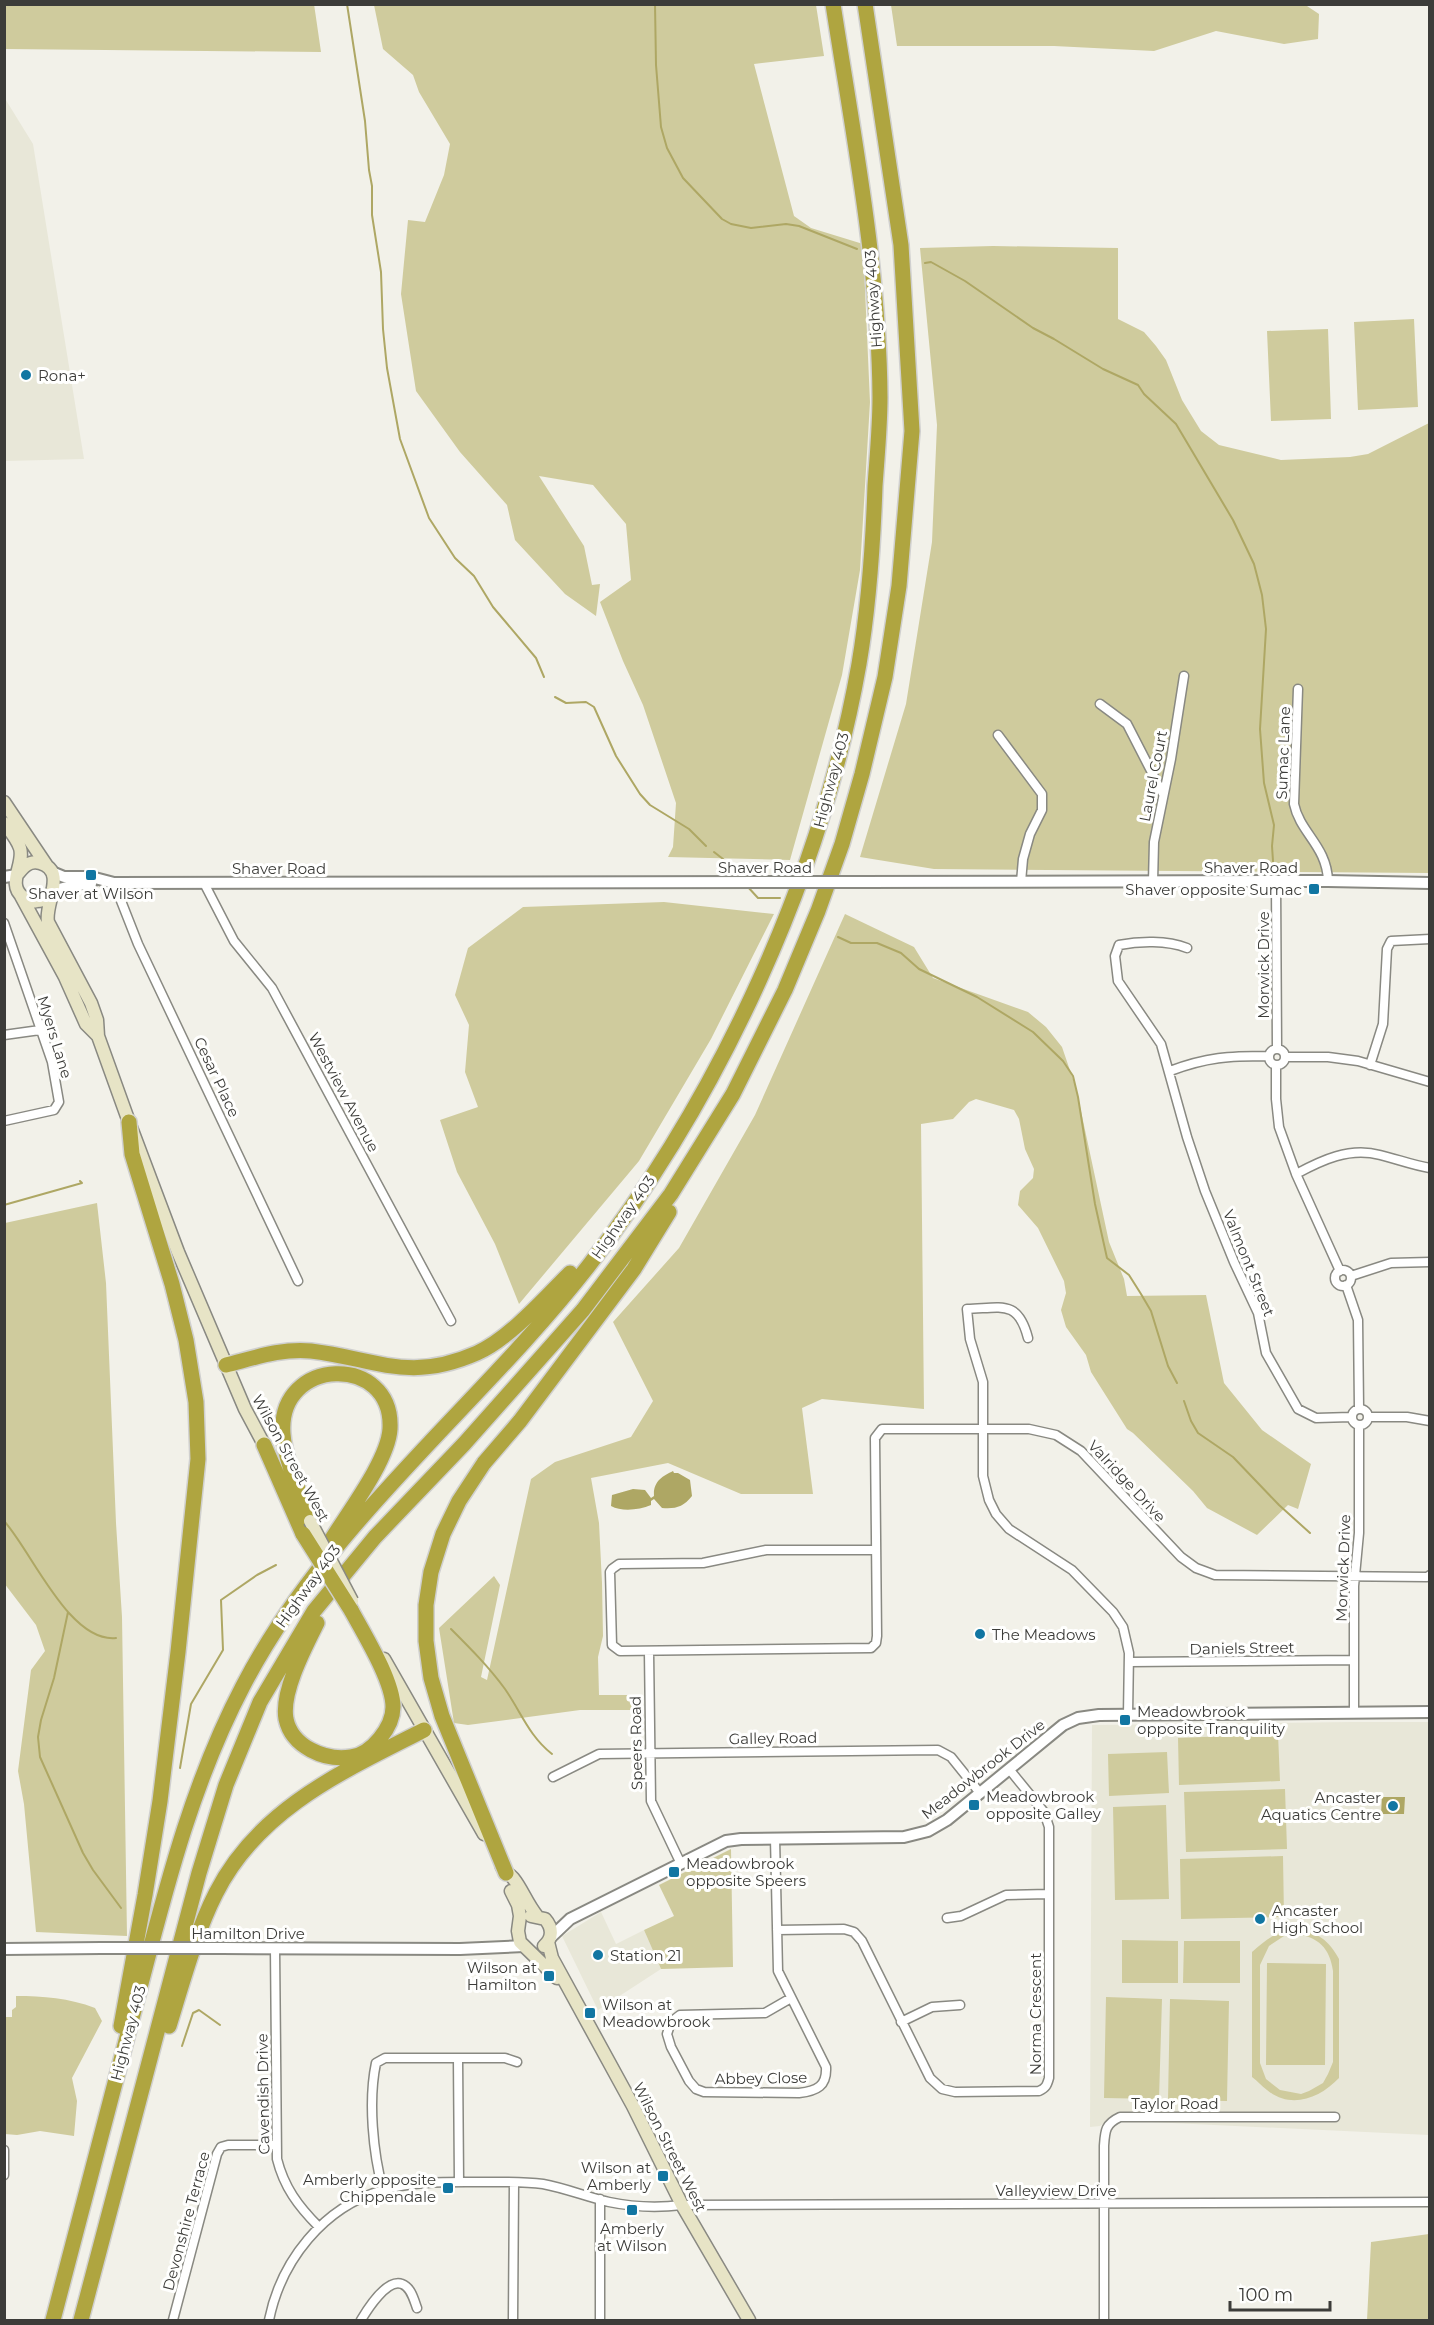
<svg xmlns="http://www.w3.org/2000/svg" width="1434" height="2325" font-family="Montserrat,sans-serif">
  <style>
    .built { fill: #e8e7d8 }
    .green { fill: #cfcb9d; fill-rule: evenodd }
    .water { fill: #aea764 }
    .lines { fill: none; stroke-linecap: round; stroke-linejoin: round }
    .stream { stroke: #aea764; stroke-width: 2 }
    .minor-casing { stroke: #898982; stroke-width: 11 }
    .tertiary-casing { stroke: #898982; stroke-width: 14 }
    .secondary-casing { stroke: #898982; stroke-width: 15 }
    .motorway-casing { stroke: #d0d0cf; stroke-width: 18 }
    .minor { stroke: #fff; stroke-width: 8 }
    .tertiary { stroke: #fff; stroke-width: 10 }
    .secondary { stroke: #e7e4c6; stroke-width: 12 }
    .motorway { stroke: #afa540; stroke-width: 15 }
    .tertiary-bridge-casing { stroke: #898982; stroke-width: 14; stroke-linecap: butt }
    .secondary-bridge-casing { stroke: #898982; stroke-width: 15; stroke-linecap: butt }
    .motorway-bridge-casing { stroke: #d0d0cf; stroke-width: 18; stroke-linecap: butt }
    .tertiary-bridge { stroke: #fff; stroke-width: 10 }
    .secondary-bridge { stroke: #e7e4c6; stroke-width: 12 }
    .motorway-bridge { stroke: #afa540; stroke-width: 15 }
    .poi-dot { fill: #1176a2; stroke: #fffffe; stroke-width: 2 }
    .labels { text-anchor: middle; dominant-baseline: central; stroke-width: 6; stroke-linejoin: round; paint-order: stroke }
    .street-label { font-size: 15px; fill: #3c3c39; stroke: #fffffe }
    .poi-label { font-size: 15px; fill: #3c3c39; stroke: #fffffe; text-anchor: start }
  </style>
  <rect width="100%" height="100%" fill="#f2f1e9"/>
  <path class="built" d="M4 97 33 144 84 459 5 461Z
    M1352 1722H1429V2135L1109 2120 1100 2126 1090 2127 1092 1725Z
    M601 1912 616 1944 644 1930 661 1969 598 2010 562 1936Z"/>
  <path class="green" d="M314 4 321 52 5 49V5Z
    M1304 4 1319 14 1318 39 1284 44 1216 31 1154 51 1054 46H897L891 5Z
    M374 5H816L824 56 754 64 794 216 811 228 863 244 870 402 860 570 842 675 790 860 668 857 673 847 676 803 643 705 623 661 600 602 631 580 626 524 593 485 539 476 584 546 592 585 600 584 596 616 565 594 515 540 507 505 460 452 416 391 401 294 408 220 425 222 444 175 450 144 419 92 413 75 383 49Z
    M993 246 1118 248V319L1144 332 1156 346 1166 360 1182 400 1201 431 1219 445 1281 460 1350 457 1368 454 1429 423V873L934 869 860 857 906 704 932 542 937 425 920 248Z
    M1414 319 1418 407 1358 410 1354 322Z
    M1328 329 1331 419 1271 421 1267 331Z
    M664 902 774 914 711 1039 639 1161 519 1304 495 1244 457 1172 440 1120 478 1107 465 1072 469 1025 455 995 468 948 523 907Z
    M845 914 914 947 933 978 1028 1012 1046 1027 1062 1047 1076 1088 1109 1242 1124 1279 1127 1296 1206 1295 1224 1383 1262 1430 1311 1464 1298 1509 1288 1505 1257 1535 1207 1508 1193 1491 1133 1433 1127 1429 1091 1372 1086 1355 1066 1327 1061 1310 1066 1293 1064 1281 1038 1228 1018 1205 1020 1191 1033 1178 1034 1169 1025 1149 1019 1119 1014 1110 976 1099 969 1102 953 1119 921 1124 924 1409 822 1399 802 1408 813 1494H741L668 1463 591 1478 599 1523 602 1583 603 1636 598 1657 599 1695H641V1710H580L468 1725 454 1723 439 1628 494 1576 500 1585 481 1677 487 1680 531 1479 555 1462 631 1437 653 1401 613 1322 679 1248 755 1115Z
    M97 1203 106 1283 116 1523 122 1617 127 1936 36 1932 24 1804 18 1771 31 1670 45 1651 36 1625 4 1583 5 1223Z
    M1278 1734 1280 1781 1179 1785 1178 1738Z
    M1167 1752 1169 1793 1109 1796 1108 1754Z
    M1285 1789 1287 1849 1186 1852 1184 1792Z
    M1166 1805 1169 1899 1115 1900 1113 1807Z
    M731 1849 733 1967 661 1969 644 1930 674 1916 659 1885Z
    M1283 1856 1284 1917 1181 1919 1180 1859Z
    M1296 1928C1317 1932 1329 1940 1339 1959V2078C1320 2098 1291 2110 1267 2090 1261 2086 1258 2081 1252 2077V1952C1266 1940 1276 1931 1296 1928ZM1296 1934C1318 1937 1330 1948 1333 1971V2062L1328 2074 1323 2083 1309 2091 1301 2094 1280 2090 1266 2079 1260 2063V1965L1269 1946 1284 1936Z
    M1122 1940 1178 1941V1983H1122Z
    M1184 1941H1240V1983H1183Z
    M1267 1963 1326 1964 1325 2065H1266Z
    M16 1996C43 1996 69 1998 95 2008L102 2021 72 2078 77 2101 74 2136 40 2131 17 2135 5 2134V2017H12V2010L16 2007Z
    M1106 1997 1162 1999 1159 2099 1104 2098Z
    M1170 1999 1229 2001 1227 2101 1168 2100Z
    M1429 2234V2320H1367L1371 2242Z"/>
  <path class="water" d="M673 1471 674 1473H678L690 1480 692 1496C683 1507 676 1509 662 1508L654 1499 651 1501V1505C639 1510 622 1512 611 1506L612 1495 633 1489 645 1490 651 1498 654 1496C653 1481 663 1476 673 1471Z
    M1382 1797H1405L1404 1814H1381Z"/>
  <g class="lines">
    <path class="stream" d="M347 4 365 121 369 170 372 186V215L381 272 383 329 387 368 400 439 429 518 455 558 474 576 493 607 536 658 544 677
      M655 4 656 65 661 127 667 148 683 178 722 219 731 224 751 228 786 224 799 226 857 249
      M925 263 931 262 965 281 1033 328 1054 339 1103 369 1138 385 1144 394 1176 424 1233 520 1254 564 1262 595 1266 629 1260 729 1264 783 1274 825 1272 846 1274 876
      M555 697 566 703 586 702 594 707 616 756 640 794 650 805 689 829 706 846
      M714 852 732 866 741 879
      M747 886 758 898H780
      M838 937 851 943H877L901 953 919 969 977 997 1033 1032 1063 1061 1073 1076 1078 1097 1095 1204 1107 1258 1129 1275 1141 1294 1151 1311 1168 1366 1177 1383
      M4 1205 82 1183 80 1181
      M1184 1401 1191 1421 1198 1433 1233 1457 1279 1505 1310 1533
      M4 1521C31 1550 69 1643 116 1638
      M68 1612 54 1678 41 1720 38 1737 40 1757 83 1853 93 1870 121 1908
      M451 1629C470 1648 489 1667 505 1689 521 1712 529 1736 552 1754
      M180 1768 191 1704 223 1650 221 1600 257 1575 276 1565
      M182 2046 193 2013 199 2010 220 2025"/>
    <g class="minor-casing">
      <path id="minor" d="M1298 689 1294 804C1300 833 1327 846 1328 881
        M1100 704 1127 724 1163 794
        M998 735 1042 794V810L1030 834 1023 859 1021 882
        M1153 882 1154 842 1171 759 1184 676
        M1276 882 1277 1048
        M114 883 138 944 298 1281
        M204 883 234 941 272 988 451 1321
        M4 923 52 1062 59 1102 54 1110 4 1121
        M1187 948C1167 940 1139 941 1119 945L1115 956 1118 981 1161 1044 1187 1137 1205 1191 1234 1262 1258 1313 1266 1353 1298 1409 1316 1418 1351 1417
        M4 1035 40 1030
        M1269 1057a8 8 0 1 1 16 0a8 8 0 1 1-16 0Z
        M1285 1057H1328L1358 1061 1430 1082
        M1276 1065V1099L1279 1127 1296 1174 1340 1271
        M1370 1065 1383 1024 1387 949 1391 941 1430 939
        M1170 1071C1207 1057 1229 1056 1268 1056
        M1296 1174C1322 1160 1349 1147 1380 1155 1397 1159 1412 1165 1430 1168
        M1335 1278a8 8 0 1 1 16 0a8 8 0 1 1-16 0Z
        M1351 1276 1391 1263 1430 1262
        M1346 1285 1358 1320 1359 1408
        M1028 1338C1018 1299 1001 1308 967 1309L970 1339 983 1382V1476L989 1500 996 1514 1009 1529 1072 1570 1113 1612 1123 1627 1129 1653 1128 1715
        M1352 1417a8 8 0 1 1 16 0a8 8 0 1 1-16 0Z
        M1368 1417H1407L1430 1421
        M876 1550H766L703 1563 619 1564 612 1569 610 1572 612 1645 620 1651 871 1648 876 1643 877 1636 875 1438 882 1429H1029L1056 1435 1081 1451 1181 1557 1196 1568 1215 1575 1427 1577 1430 1575
        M649 1652 651 1801 681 1864
        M1130 1662 1354 1660
        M1354 1713V1586L1359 1533V1425
        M553 1777 599 1754 938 1750 951 1757 980 1793
        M775 1838 778 1971 826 2067C827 2086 817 2091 799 2093L704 2092 696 2089 689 2081 671 2047 667 2034 671 2022 680 2015 765 2013 791 1998
        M947 1918 961 1916 1006 1895 1048 1894
        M777 1930 844 1929 854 1932 862 1941 930 2078 942 2089 955 2092 1039 2091C1046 2088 1047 2085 1049 2078V1827L1044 1812 1009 1769
        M275 1948 277 2159C284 2187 298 2206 319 2227
        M901 2022 932 2007 960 2005
        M458 2058 459 2182
        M4 2150V2175
        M383 2190C373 2153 368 2101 376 2063L385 2058H505L517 2062
        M173 2320 217 2154 221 2147 228 2145H275
        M269 2320C281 2261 323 2207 383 2190 414 2181 447 2182 479 2182 500 2182 522 2181 543 2184 565 2188 587 2197 609 2202 633 2207 657 2208 682 2205L1430 2202
        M361 2320C367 2310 387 2278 402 2284 411 2287 414 2300 417 2308
        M513 2320 514 2183
        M600 2320V2199
        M1104 2320V2146C1105 2131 1105 2124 1120 2117H1335"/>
    </g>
    <g class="tertiary-casing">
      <path id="tertiary" d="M52 872 64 877H91L114 883 766 882
        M4 877 17 875
        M858 882 1328 881 1430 883
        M52 891 74 885 91 884
        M550 1938 570 1919 726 1841 741 1839 904 1837 928 1831 947 1820 1063 1725 1078 1718 1099 1715 1430 1712
        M222 1948 460 1949 524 1946
        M4 1949 101 1948"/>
    </g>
    <g class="secondary-casing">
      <path id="secondary" d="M4 802 47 866
        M4 823C10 831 17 839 20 848 25 864 6 884 23 897 27 901 32 902 37 901 44 901 49 898 52 891
        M17 875C23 867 29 860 40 863 68 871 44 904 48 922L91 1003 97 1020 98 1036 129 1122 178 1252 245 1409 268 1452
        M21 896 65 977 86 1024 98 1036
        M384 1659 484 1834
        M502 1867C505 1873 509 1873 513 1878 522 1889 527 1904 537 1916
        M511 1891 518 1905 520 1916 518 1931 520 1942 557 1978
        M531 1916 545 1919C553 1928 553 1938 544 1946
        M548 1942 552 1958 633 2106 682 2205 749 2320"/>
    </g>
    <g class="motorway-casing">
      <path id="motorway" d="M226 1365C254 1358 282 1348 311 1351 377 1359 409 1383 477 1353 509 1339 545 1298 570 1273
        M264 1445 303 1534
        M310 1521C301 1495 285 1461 283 1434 277 1356 394 1353 390 1429 388 1461 347 1514 330 1542
        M317 1623C305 1647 281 1692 286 1719 292 1747 325 1761 351 1757 372 1754 393 1727 393 1707 393 1681 364 1634 351 1610
        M506 1873 442 1716 431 1678 426 1641V1605L431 1572 443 1534 459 1501 484 1463 520 1421 634 1269 669 1212
        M121 2026 145 1895 160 1801 178 1652 198 1459 196 1402 186 1340 172 1284 132 1154 129 1122
        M169 2026C182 1984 196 1932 216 1893 259 1808 344 1771 424 1730
        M53 2320C81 2213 109 2106 137 1999 165 1892 191 1785 243 1686 328 1522 478 1408 590 1264 721 1094 822 875 859 664 869 605 873 546 875 486 877 457 880 427 880 397 879 265 853 134 833 4
        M81 2320 199 1873 226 1785 260 1702 314 1611 375 1537 464 1444 583 1310 671 1194 733 1094 785 990 818 911 842 844 862 774 885 677 899 586 912 431 901 245 865 4"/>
    </g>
    <use href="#minor" class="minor"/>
    <use href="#tertiary" class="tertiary"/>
    <use href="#secondary" class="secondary"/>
    <use href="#motorway" class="motorway"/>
    <g class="tertiary-bridge-casing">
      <path id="tertiary-bridge" d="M766 882H858
        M101 1948H222"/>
    </g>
    <g class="secondary-bridge-casing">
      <path id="secondary-bridge" d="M310 1521 352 1601"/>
    </g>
    <g class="motorway-bridge-casing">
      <path id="motorway-bridge" d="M303 1534 351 1610"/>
    </g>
    <use href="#tertiary-bridge" class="tertiary-bridge"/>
    <use href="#secondary-bridge" class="secondary-bridge"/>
    <use href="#motorway-bridge" class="motorway-bridge"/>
  </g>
  <g class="poi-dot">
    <circle cx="26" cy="375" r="6"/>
    <rect x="85" y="869" width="12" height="12" rx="3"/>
    <rect x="1308" y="883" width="12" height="12" rx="3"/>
    <circle cx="980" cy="1634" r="6"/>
    <rect x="1119" y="1714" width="12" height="12" rx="3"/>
    <rect x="968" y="1799" width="12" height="12" rx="3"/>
    <circle cx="1393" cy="1806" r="6"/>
    <rect x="668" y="1866" width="12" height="12" rx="3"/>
    <circle cx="1260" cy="1919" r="6"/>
    <circle cx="598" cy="1955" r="6"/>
    <rect x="543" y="1970" width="12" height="12" rx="3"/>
    <rect x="584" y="2007" width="12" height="12" rx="3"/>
    <rect x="657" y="2170" width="12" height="12" rx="3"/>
    <rect x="442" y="2182" width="12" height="12" rx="3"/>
    <rect x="626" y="2204" width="12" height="12" rx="3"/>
  </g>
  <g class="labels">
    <g class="street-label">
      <text transform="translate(873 299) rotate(-94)">Highway 403</text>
      <text transform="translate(1283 753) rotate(-88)">Sumac Lane</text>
      <text transform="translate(1153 776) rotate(-79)">Laurel Court</text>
      <text transform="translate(831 780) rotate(-75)">Highway 403</text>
      <text x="765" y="867">Shaver Road</text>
      <text x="1251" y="867">Shaver Road</text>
      <text x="279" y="868">Shaver Road</text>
      <text transform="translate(1263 965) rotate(-90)">Morwick Drive</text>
      <text transform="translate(55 1037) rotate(73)">Myers Lane</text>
      <text transform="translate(217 1077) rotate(65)">Cesar Place</text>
      <text transform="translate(344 1092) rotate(62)">Westview Avenue</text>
      <text transform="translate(623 1217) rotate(-55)">Highway 403</text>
      <text transform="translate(1249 1263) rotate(68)">Valmont Street</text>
      <text transform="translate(291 1458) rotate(61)">Wilson Street West</text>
      <text transform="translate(1127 1481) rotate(47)">Valridge Drive</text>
      <text transform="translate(1343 1568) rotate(-88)">Morwick Drive</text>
      <text transform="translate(308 1586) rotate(-54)">Highway 403</text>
      <text transform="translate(1242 1648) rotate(-1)">Daniels Street</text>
      <text transform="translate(773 1738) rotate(-1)">Galley Road</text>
      <text transform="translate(636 1743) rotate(-91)">Speers Road</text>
      <text transform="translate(983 1769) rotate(-38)">Meadowbrook Drive</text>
      <text x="248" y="1933">Hamilton Drive</text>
      <text transform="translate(1035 2014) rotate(-90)">Norma Crescent</text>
      <text transform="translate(128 2033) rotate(-75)">Highway 403</text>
      <text transform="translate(761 2078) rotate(-1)">Abbey Close</text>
      <text transform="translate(263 2094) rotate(-91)">Cavendish Drive</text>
      <text x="1175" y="2103">Taylor Road</text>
      <text transform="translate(670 2147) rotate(63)">Wilson Street West</text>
      <text x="1056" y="2190">Valleyview Drive</text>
      <text transform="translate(186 2221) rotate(-75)">Devonshire Terrace</text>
    </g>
    <g class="poi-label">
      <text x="38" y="375">Rona+</text>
      <text x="1302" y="889" text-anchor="end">Shaver opposite Sumac</text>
      <text x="91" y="893" text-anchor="middle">Shaver at Wilson</text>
      <text x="992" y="1634">The Meadows</text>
      <text x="1137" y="1711">Meadowbrook<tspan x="1137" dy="17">opposite Tranquility</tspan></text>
      <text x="986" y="1796">Meadowbrook<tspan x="986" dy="17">opposite Galley</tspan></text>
      <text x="1381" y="1797" text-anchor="end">Ancaster<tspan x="1381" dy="17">Aquatics Centre</tspan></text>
      <text x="686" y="1863">Meadowbrook<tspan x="686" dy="17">opposite Speers</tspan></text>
      <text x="1272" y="1910">Ancaster<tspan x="1272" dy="17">High School</tspan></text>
      <text x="610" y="1955">Station 21</text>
      <text x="537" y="1967" text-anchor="end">Wilson at<tspan x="537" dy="17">Hamilton</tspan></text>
      <text x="602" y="2004">Wilson at<tspan x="602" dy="17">Meadowbrook</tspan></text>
      <text x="651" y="2167" text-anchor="end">Wilson at<tspan x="651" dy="17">Amberly</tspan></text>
      <text x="436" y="2179" text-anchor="end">Amberly opposite<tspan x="436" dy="17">Chippendale</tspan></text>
      <text x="632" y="2228" text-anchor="middle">Amberly<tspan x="632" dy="17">at Wilson</tspan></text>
    </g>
  </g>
  <rect width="1434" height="2325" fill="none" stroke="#3c3c39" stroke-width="12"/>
  <path d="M1230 2301v9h100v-9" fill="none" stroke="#3c3c39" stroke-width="3"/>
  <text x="1239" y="2301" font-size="18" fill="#3c3c39" stroke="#fffffe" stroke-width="4.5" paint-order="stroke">100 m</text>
</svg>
